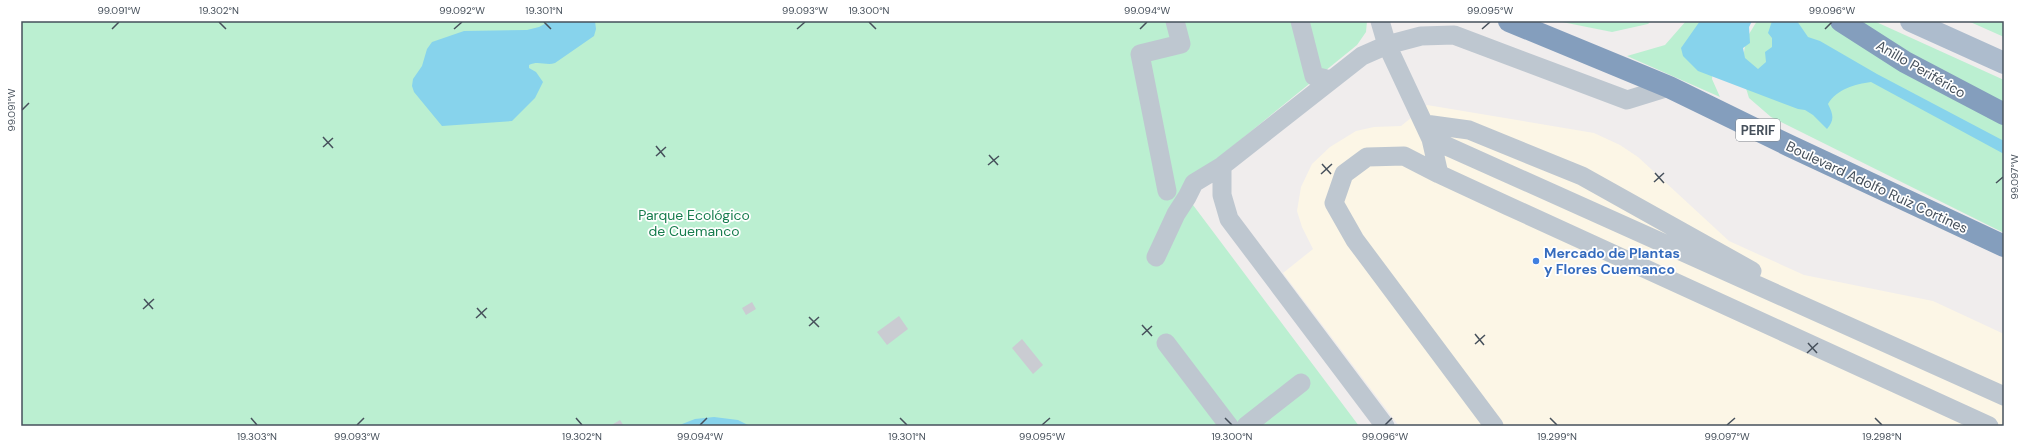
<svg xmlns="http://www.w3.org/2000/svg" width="2025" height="447" font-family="'DM Sans',sans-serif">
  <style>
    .commercial { fill: #fcf6e6 }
    .green { fill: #bbefd1 }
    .water { fill: #87d3ec }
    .building { fill: #caccd2 }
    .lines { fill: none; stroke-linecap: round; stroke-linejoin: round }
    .minor { stroke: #bec7d0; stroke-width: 19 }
    .major { stroke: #adbccd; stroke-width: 22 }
    .highway { stroke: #849ebd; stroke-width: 22 }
    .ticks { fill: none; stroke: #46505b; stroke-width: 1.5 }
    .shop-dot { fill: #3f7fe0; stroke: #fff; stroke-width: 1.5 }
    .labels { text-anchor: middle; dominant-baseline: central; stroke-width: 3.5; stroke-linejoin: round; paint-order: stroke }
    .shield { fill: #fff; stroke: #7e848c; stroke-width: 1 }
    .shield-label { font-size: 13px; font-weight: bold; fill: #46505b }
    .street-label { font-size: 14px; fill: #46505b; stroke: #fff }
    .park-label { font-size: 14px; fill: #167c4d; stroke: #fff }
    .shop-label { font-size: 14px; font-weight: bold; fill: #366cbe; stroke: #fff; text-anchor: start }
    .neatline { fill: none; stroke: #46505b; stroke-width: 1.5 }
    .ticks-label { font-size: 10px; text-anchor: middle; fill: #46505b }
  </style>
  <rect width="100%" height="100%" fill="#f0eded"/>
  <path class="commercial" d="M1427 105 1594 133 1620 145 1638 157 1729 241 1804 275 1933 301 2004 334V426H1399L1283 273 1313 249 1302 227 1297 211 1301 187 1312 164 1330 147 1356 131 1374 127 1401 126Z"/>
  <path class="green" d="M21 21H1367L1366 32 1357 45 1190 181 1187 197 1359 426H21Z
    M1557 21H1651L1648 24 1612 32Z
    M1686 21H1727L1716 41 1712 79 1720 97 1627 56 1665 45Z
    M1757 21H1874L2004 80V233L1771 117 1749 98 1741 72 1746 39Z
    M1968 21H2004V37Z"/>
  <path class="water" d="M550 21H595L596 29 594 36 555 63C546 66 538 60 529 65V68L536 72 543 82 535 98 512 121 442 126 414 92 412 86 413 79 422 66 427 49 432 42 464 31 527 30 539 27Z
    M1700 21H1752L1749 27 1750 43 1743 48 1745 58 1758 69 1766 62 1765 52 1772 47V38L1768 33 1772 21H1797L1808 37 1820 41 1877 74 2004 141V154L1871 82C1855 84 1837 89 1828 104 1833 114 1835 120 1827 129L1813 115 1805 110 1798 109 1698 71 1683 56 1681 48Z
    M714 417 738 420 750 426H677L695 419Z"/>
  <path class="building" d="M752 302 756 309 746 315 742 308Z
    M899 316 908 329 887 345 877 332Z
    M1022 339 1043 365 1033 374 1012 348Z
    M620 420 624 426H610Z"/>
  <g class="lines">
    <path class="minor" d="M1300 21 1314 76 1331 80
      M1380 21 1387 45 1431 139 1439 174
      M1425 124 1469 130 1582 176 1752 271
      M1431 139 2004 396
      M1222 166V195L1229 219 1385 426
      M1167 191 1140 54 1181 44 1175 21
      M1156 257 1176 214 1187 197 1194 183 1222 166 1362 56 1387 45 1421 36 1454 35 1627 100 1669 87
      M1166 343 1229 426
      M1246 426 1301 383
      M1494 426 1355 240 1334 203 1344 174 1367 157 1404 156 1439 174C1622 259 1806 342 1989 426"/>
    <path class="major" d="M1911 21 2004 63"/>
    <path class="highway" d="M1509 21 1669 87 1790 146 2004 246
      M1841 21 1905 62 2004 114"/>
  </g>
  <path class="ticks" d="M219 22 226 29M544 22 551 29M869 22 876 29M112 29 119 22M454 29 462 22M797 29 805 22M1140 29 1147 22M1482 29 1490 22M1825 29 1832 22M22 110 29 103M323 137 333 148M656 146 665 157M323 147 333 138M989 155 998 165M656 156 666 147M1322 164 1331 174M988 165 999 156M1655 173 1664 183M1321 174 1332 164M1654 182 1664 173M1996 183 2003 177M144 299 153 309M477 308 486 318M143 309 154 299M809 317 819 327M476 318 487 308M1142 325 1152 336M809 326 819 317M1475 334 1484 345M1142 335 1152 326M1808 343 1817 353M1475 344 1485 335M1807 353 1818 343M251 418 257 425M576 418 582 425M900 418 907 425M1225 418 1232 425M1550 418 1557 425M1875 418 1882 425M357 425 364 418M700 425 707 418M1042 425 1050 418M1385 425 1392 418M1727 425 1735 418"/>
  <circle class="shop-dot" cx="1536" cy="261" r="4"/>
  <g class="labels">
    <rect class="shield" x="1736" y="119" width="44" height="22" rx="3"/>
    <g class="shield-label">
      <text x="1758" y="130">PERIF</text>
    </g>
    <g class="street-label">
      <text transform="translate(1921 69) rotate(30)">Anillo Periférico</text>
      <text transform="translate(1877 187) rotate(25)">Boulevard Adolfo Ruiz Cortines</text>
    </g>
    <g class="park-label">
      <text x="694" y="215">Parque Ecológico<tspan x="694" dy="16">de Cuemanco</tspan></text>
    </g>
    <g class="shop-label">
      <text x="1544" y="253">Mercado de Plantas<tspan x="1544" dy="16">y Flores Cuemanco</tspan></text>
    </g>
  </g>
  <rect width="2025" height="447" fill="none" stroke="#ffffff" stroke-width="44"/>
  <rect x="22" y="22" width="1981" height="403" class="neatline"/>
  <g class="ticks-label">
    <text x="119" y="14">99.091°W</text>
    <text x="219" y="14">19.302°N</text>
    <text x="462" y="14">99.092°W</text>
    <text x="544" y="14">19.301°N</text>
    <text x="805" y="14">99.093°W</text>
    <text x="869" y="14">19.300°N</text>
    <text x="1147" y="14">99.094°W</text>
    <text x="1490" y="14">99.095°W</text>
    <text x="1832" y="14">99.096°W</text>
    <text transform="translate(11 110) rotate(-90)" y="4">99.091°W</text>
    <text transform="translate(2014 177) rotate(-90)" y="4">99.097°W</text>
    <text x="257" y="440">19.303°N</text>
    <text x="357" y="440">99.093°W</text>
    <text x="582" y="440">19.302°N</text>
    <text x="700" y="440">99.094°W</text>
    <text x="907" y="440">19.301°N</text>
    <text x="1042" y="440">99.095°W</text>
    <text x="1232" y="440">19.300°N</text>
    <text x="1385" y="440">99.096°W</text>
    <text x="1557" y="440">19.299°N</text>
    <text x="1727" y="440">99.097°W</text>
    <text x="1882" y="440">19.298°N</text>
  </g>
</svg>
